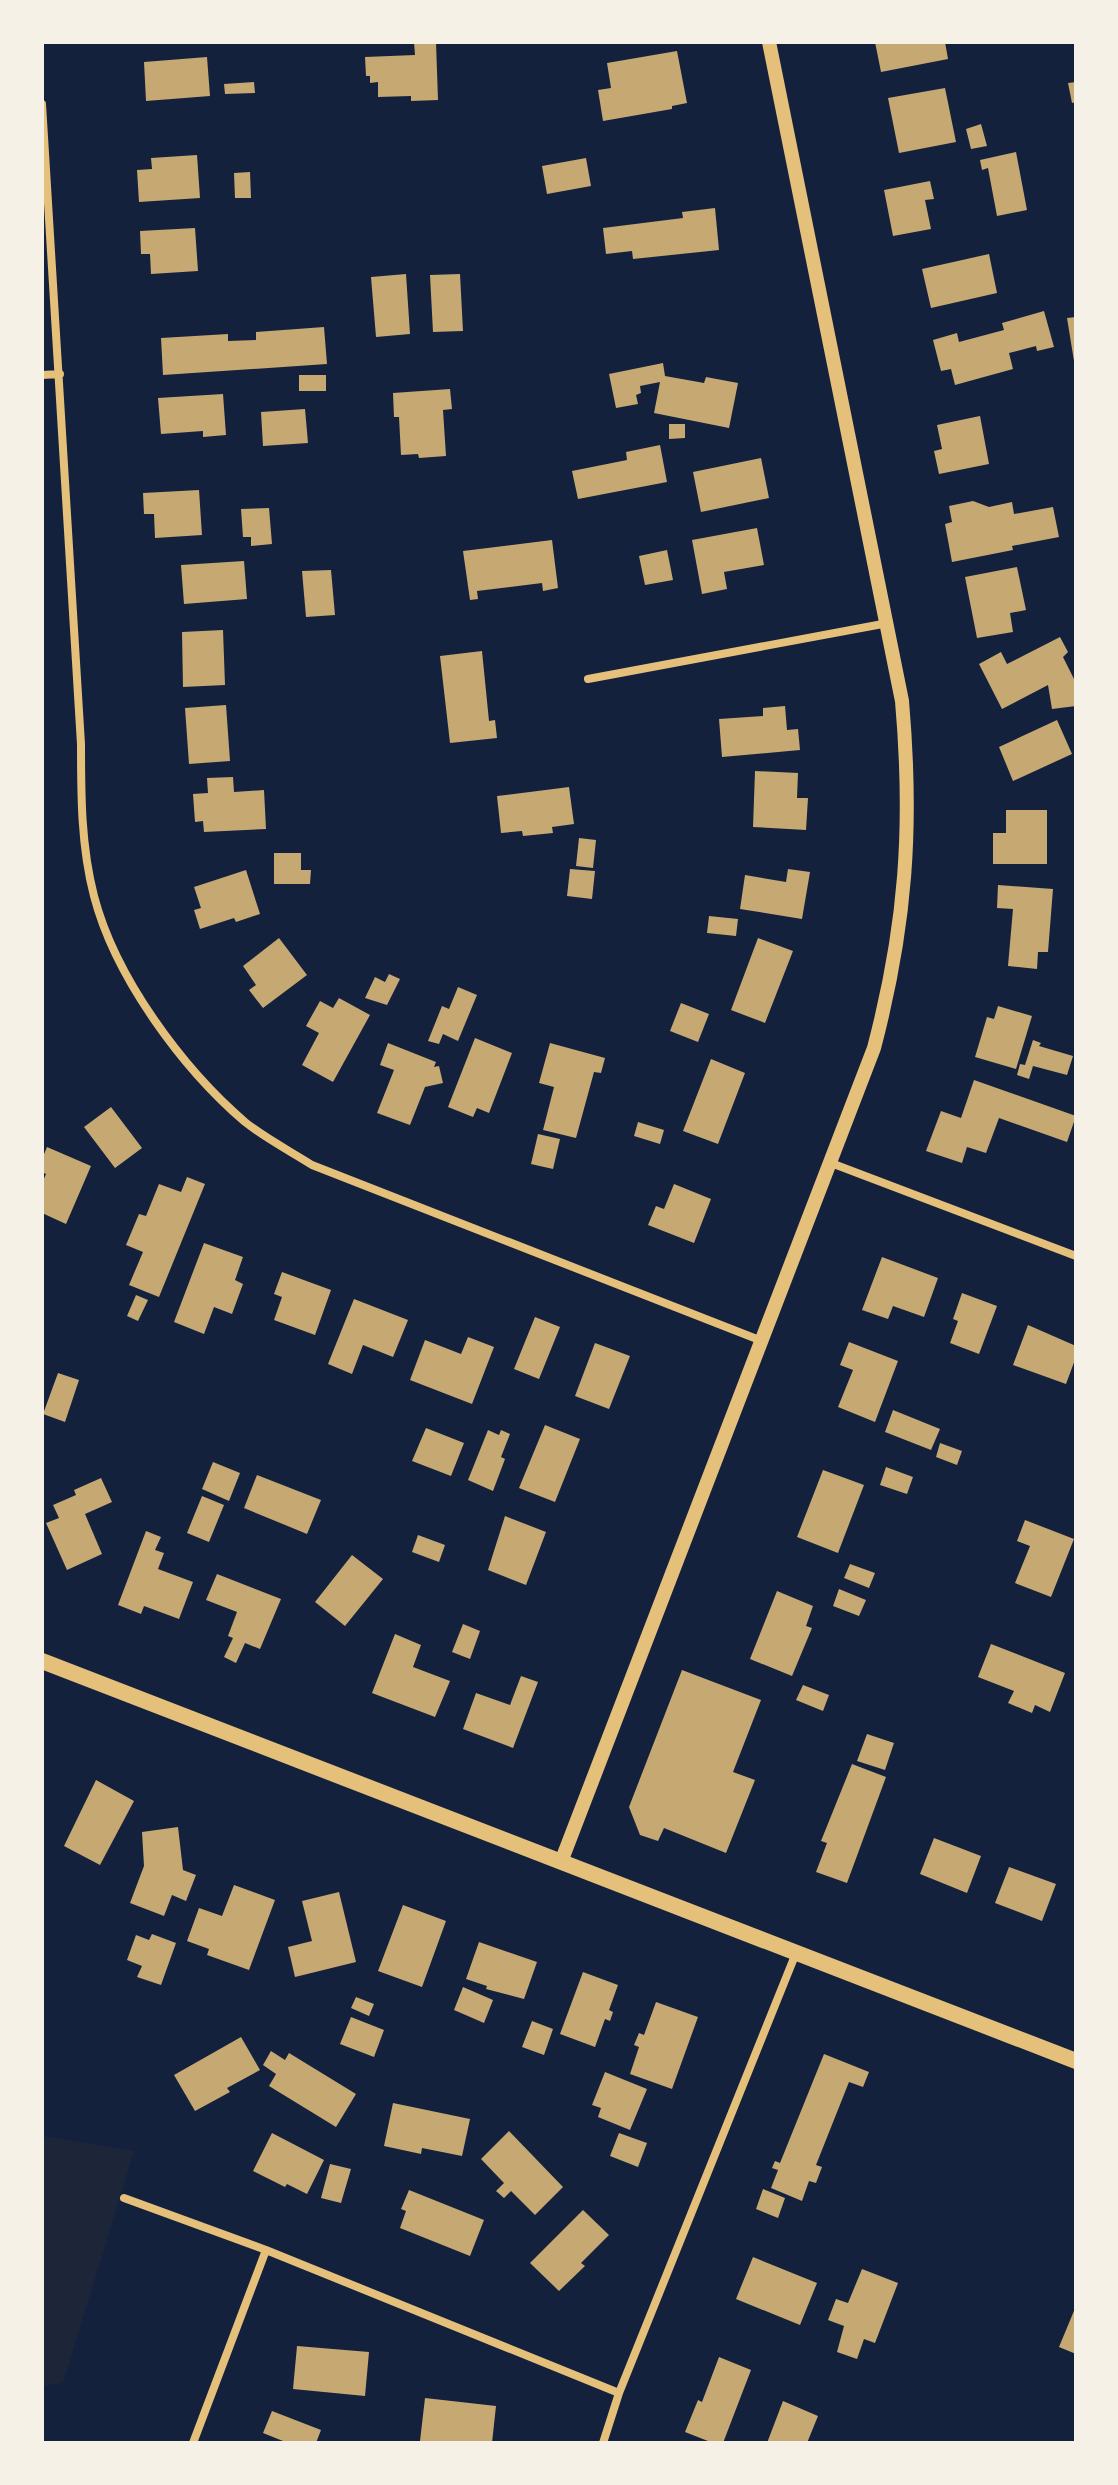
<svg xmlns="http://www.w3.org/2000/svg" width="1118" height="2485" font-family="Quicksand,sans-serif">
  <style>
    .green { fill: #1d2539 }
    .building { fill: #c6a872 }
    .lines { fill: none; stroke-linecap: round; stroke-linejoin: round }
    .minor { stroke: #e5c07b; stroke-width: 8 }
    .tertiary { stroke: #e5c07b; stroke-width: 14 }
    .secondary { stroke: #e5c07b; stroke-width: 16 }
  </style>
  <rect width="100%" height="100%" fill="#14213d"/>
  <path class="green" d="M42 2136 134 2151 63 2383 42 2386Z"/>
  <path class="building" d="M414 42H436L438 100 411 101V96L378 97V82L370 83V76H366L365 57 415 55Z
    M875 42H945L948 59 881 72Z
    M677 51 687 103 672 106V109L603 121 598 90 611 88 607 63Z
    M207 57 210 96 146 101 144 62Z
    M254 82 255 93 225 94 224 84Z
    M1076 82V102L1072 103 1068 83Z
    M945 88 956 142 899 153 888 98Z
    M981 124 987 146 971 149 966 129Z
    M1016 152 1027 210 997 216 988 168 982 170 980 160Z
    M197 155 200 198 139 202 137 170 152 169 151 158Z
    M586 158 591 186 547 194 542 166Z
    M250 172 251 198H235L234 173Z
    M930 181 934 199 925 200 931 229 893 236 884 190Z
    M715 208 719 250 633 259 632 251 606 254 603 228 683 218 682 212Z
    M195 228 198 271 151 274 150 254H141L140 231Z
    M989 254 997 293 931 308 922 269Z
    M406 274 410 334 376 337 371 277Z
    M460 274 463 331 433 332 430 275Z
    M1044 311 1054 347 1037 351 1036 346 1009 353 1013 369 955 385 951 369 941 371 933 340 957 333 959 342 1004 330 1002 323Z
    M1076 317V361H1074L1067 318Z
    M324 327 327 364 163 375 161 338 228 334V341L256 340V332Z
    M663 363 665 376 704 383 706 377 738 383 729 428 654 413 660 382 640 386 641 393 636 395 638 404 616 408 609 374Z
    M299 375H326V391H299Z
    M450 389 452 409 443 410 446 456 419 458 418 454 401 455 399 417H394L393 393Z
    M223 394 226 435 203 437V431L161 434 158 398Z
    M305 409 308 443 263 446 261 412Z
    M980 416 989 464 939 474 934 451 942 449 937 425Z
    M669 424H685V438L669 439Z
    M660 445 667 482 578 499 572 471 627 460 626 452Z
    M761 458 769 498 701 512 693 472Z
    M199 490 202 535 155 538 154 514H144L143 493Z
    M973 501 989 507 1012 502 1014 514 1053 507 1059 537 1012 546 1013 550 952 562 945 524 952 522 949 506Z
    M269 508 272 544 251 546V537H243L241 509Z
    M757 528 764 565 724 572 727 589 702 594 692 540Z
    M552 540 558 588 543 591 542 583 477 591 478 599 470 600 463 551Z
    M667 550 673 580 645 585 639 556Z
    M244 561 247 599 184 604 181 565Z
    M1017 567 1026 610 1010 613 1013 632 977 638 965 577Z
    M331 570 335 615 306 617 302 571Z
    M223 630 225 685 183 687 182 632Z
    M1060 637 1068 652 1063 657 1076 683V706L1052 709 1048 685 1002 709 979 664 1001 652 1007 664Z
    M482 651 489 721 495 720 497 738 450 743 440 656Z
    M226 705 230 761 189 764 185 708Z
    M785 706 787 730 798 729 800 750 722 757 719 719 763 716V708Z
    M1057 720 1072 754 1013 781 999 747Z
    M755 771 798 773 797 798H808L806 830 753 827Z
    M233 777 234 792 264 790 266 829 204 832 203 821 195 822 193 794 208 793 207 778Z
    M569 787 574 824 552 827 553 833 523 836 522 831 501 833 497 796Z
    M1006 810H1047V864H993V833H1006Z
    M579 838 596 840 593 868 576 866Z
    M274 853H301V870H311L310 884H274Z
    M570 869 595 871 592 899 567 896Z
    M788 869 810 872 802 919 740 909 745 875 786 882Z
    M246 870 260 914 236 922 234 918 200 929 194 910 201 908 194 887Z
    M998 885 1053 889 1048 952H1038L1037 969 1008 966 1013 909 997 908Z
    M709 916 738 919 736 936 707 933Z
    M279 938 307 975 263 1008 249 990 256 985 243 966Z
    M758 938 793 951 765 1023 731 1010Z
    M389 974 400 979 387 1005 365 998 375 977 385 982Z
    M458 987 477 995 458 1041 443 1034 439 1044 428 1041 442 1006 449 1009Z
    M339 998 370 1015 333 1082 302 1065 319 1033 306 1026 320 1001 333 1008Z
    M681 1003 709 1014 698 1042 670 1031Z
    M998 1006 1032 1016 1016 1069 975 1057 987 1017 994 1019Z
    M475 1038 512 1053 489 1113 477 1108 473 1117 448 1107Z
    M1033 1040 1041 1043 1039 1046 1073 1056 1067 1075 1033 1066 1029 1079 1017 1075 1020 1064 1025 1065Z
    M388 1043 436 1062 434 1067 439 1066 443 1083 425 1087 410 1125 377 1113 394 1070 380 1065Z
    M550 1043 605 1058 601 1073 594 1072 576 1138 543 1130 554 1087 539 1083Z
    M711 1059 745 1073 718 1144 683 1131Z
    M974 1080 1076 1116 1067 1142 999 1118 986 1153 967 1147 962 1163 926 1151 941 1111 961 1118Z
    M111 1107 142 1148 115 1168 84 1127Z
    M638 1122 664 1130 660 1144 634 1136Z
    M538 1134 560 1139 553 1169 531 1164Z
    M47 1147 91 1166 66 1224 42 1213V1183L46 1174 42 1172V1159Z
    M187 1177 205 1184 159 1297 129 1285 143 1252 126 1245 139 1214 146 1216 159 1184 181 1192Z
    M674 1184 711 1199 694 1243 648 1225 656 1206 664 1209Z
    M204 1243 243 1257 235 1280 243 1284 232 1314 214 1307 204 1334 174 1322Z
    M882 1257 938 1278 924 1317 893 1306 888 1319 862 1310Z
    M282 1272 331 1290 315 1335 274 1320 282 1297 274 1294Z
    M962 1293 997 1306 979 1354 950 1343 958 1321 953 1319Z
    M136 1295 148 1300 138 1321 127 1316Z
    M354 1299 408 1320 393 1357 363 1345 352 1374 328 1364Z
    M535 1317 560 1327 539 1379 514 1369Z
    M1028 1325 1076 1346V1357L1066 1384 1013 1365Z
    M468 1337 494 1347 472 1404 410 1380 425 1340 461 1354Z
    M849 1342 898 1361 875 1422 838 1407 853 1370 840 1365Z
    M595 1343 630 1356 609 1409 575 1396Z
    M58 1373 79 1380 65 1422 43 1414Z
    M893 1410 940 1429 931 1450 885 1432Z
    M545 1425 580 1439 555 1502 519 1488Z
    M426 1428 464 1443 451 1476 412 1461Z
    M488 1430 499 1435 501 1430 510 1434 501 1457 505 1459 493 1491 468 1480Z
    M940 1443 962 1451 957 1465 936 1457Z
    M213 1462 240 1473 229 1501 202 1489Z
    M886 1467 913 1477 907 1494 880 1485Z
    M823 1470 864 1485 838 1553 797 1537Z
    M257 1475 321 1500 307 1534 244 1508Z
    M101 1478 112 1502 85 1514 102 1554 67 1570 46 1523 59 1518 53 1505 76 1495 74 1490Z
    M202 1496 224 1505 209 1542 187 1533Z
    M505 1516 546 1532 526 1585 488 1570Z
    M1025 1520 1074 1539 1051 1597 1015 1583 1030 1546 1017 1541Z
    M146 1531 161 1537 155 1550 164 1553 158 1569 193 1582 179 1619 144 1606 141 1614 118 1605Z
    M418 1535 445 1545 439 1562 412 1552Z
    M352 1555 383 1579 345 1626 315 1602Z
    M850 1564 875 1573 869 1588 844 1578Z
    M217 1574 281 1599 260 1649 245 1643 236 1663 224 1657 233 1638 228 1636 237 1612 206 1600Z
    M839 1589 866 1600 859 1616 833 1606Z
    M777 1591 813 1606 806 1626 812 1628 792 1676 750 1659Z
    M463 1624 480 1631 470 1659 452 1652Z
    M395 1634 421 1645 413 1667 450 1681 435 1717 372 1693Z
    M991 1644 1065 1673 1050 1712 1035 1705 1032 1713 1008 1703 1014 1691 978 1677Z
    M682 1670 761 1700 733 1772 755 1780 726 1853 664 1828 658 1841 640 1835 629 1807Z
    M521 1676 538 1682 513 1748 463 1729 476 1693 510 1705Z
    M803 1685 829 1695 823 1711 796 1700Z
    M867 1734 894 1743 885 1770 857 1761Z
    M852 1764 886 1777 847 1883 816 1872 827 1843 821 1841Z
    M96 1780 134 1801 100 1865 64 1846Z
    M178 1827 183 1870 196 1875 186 1901 172 1895 164 1916 130 1903 144 1866 142 1832Z
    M934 1838 981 1856 967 1893 920 1874Z
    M1009 1867 1056 1884 1042 1921 995 1903Z
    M234 1885 275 1900 249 1970 207 1955 209 1949 187 1941 199 1908 222 1916Z
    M339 1892 356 1962 295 1977 288 1947 312 1941 302 1901Z
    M403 1905 446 1921 422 1987 378 1971Z
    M152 1934 176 1943 161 1985 137 1977 142 1966 127 1960 136 1935 149 1940Z
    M479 1942 537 1962 524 1999 486 1989 487 1986 466 1979Z
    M583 1972 618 1985 609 2010 613 2012 610 2021 605 2019 595 2047 560 2034Z
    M463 1987 493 2000 484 2023 454 2010Z
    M356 1997 374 2004 369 2016 351 2008Z
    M656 2002 698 2017 672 2089 630 2074 639 2047 634 2045 639 2033 644 2035Z
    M351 2017 384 2030 374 2057 340 2044Z
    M532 2021 553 2029 544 2055 522 2047Z
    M241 2037 260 2070 227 2088 230 2092 195 2111 174 2075Z
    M271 2051 285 2060 289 2053 356 2094 336 2127 269 2086 276 2074 263 2065Z
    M824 2054 869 2072 863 2087 849 2082 816 2165 822 2167 816 2183 809 2181 802 2201 771 2188 778 2170 772 2168 775 2161 780 2163Z
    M605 2072 647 2089 630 2130 598 2117 601 2108 592 2105Z
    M393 2103 470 2119 462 2156 422 2148 421 2154 384 2146Z
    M509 2131 563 2187 535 2215 511 2191 504 2198 496 2191 504 2183 481 2159Z
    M272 2133 324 2160 307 2194 287 2184 285 2187 253 2171Z
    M619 2133 647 2143 638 2167 610 2156Z
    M330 2164 351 2169 341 2203 321 2198Z
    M763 2189 785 2198 778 2218 756 2209Z
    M409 2190 484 2220 470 2256 400 2228 406 2211 401 2209Z
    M583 2210 609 2235 581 2263 585 2266 559 2291 530 2263Z
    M753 2257 817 2283 800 2325 736 2299Z
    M862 2269 898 2283 875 2343 864 2339 857 2359 837 2352 844 2326 828 2320 836 2299 848 2303Z
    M1076 2306V2354L1059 2347Z
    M297 2346 369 2352 365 2396 293 2389Z
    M719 2357 751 2370 723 2443H713L685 2432 698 2400 702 2402Z
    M425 2398 496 2406 492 2443 420 2441Z
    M783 2401 818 2416 807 2443H767Z
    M272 2411 321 2430 316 2443H288L263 2433Z"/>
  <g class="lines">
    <path class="minor" d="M42 104 81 744C81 795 81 846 94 896 115 977 182 1068 245 1122 265 1138 290 1151 312 1165L762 1341
      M42 375 60 374
      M588 679 888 623
      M831 1163 1076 1256
      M124 2198 266 2250 619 2393
      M193 2443 266 2250
      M603 2443 619 2393 796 1953"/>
    <path class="tertiary" d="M561 1862 874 1048C906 926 913 827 902 701L769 42"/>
    <path class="secondary" d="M42 1661 1076 2061"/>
  </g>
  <rect width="1118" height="2485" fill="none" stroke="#f6f1e7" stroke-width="88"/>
</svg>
